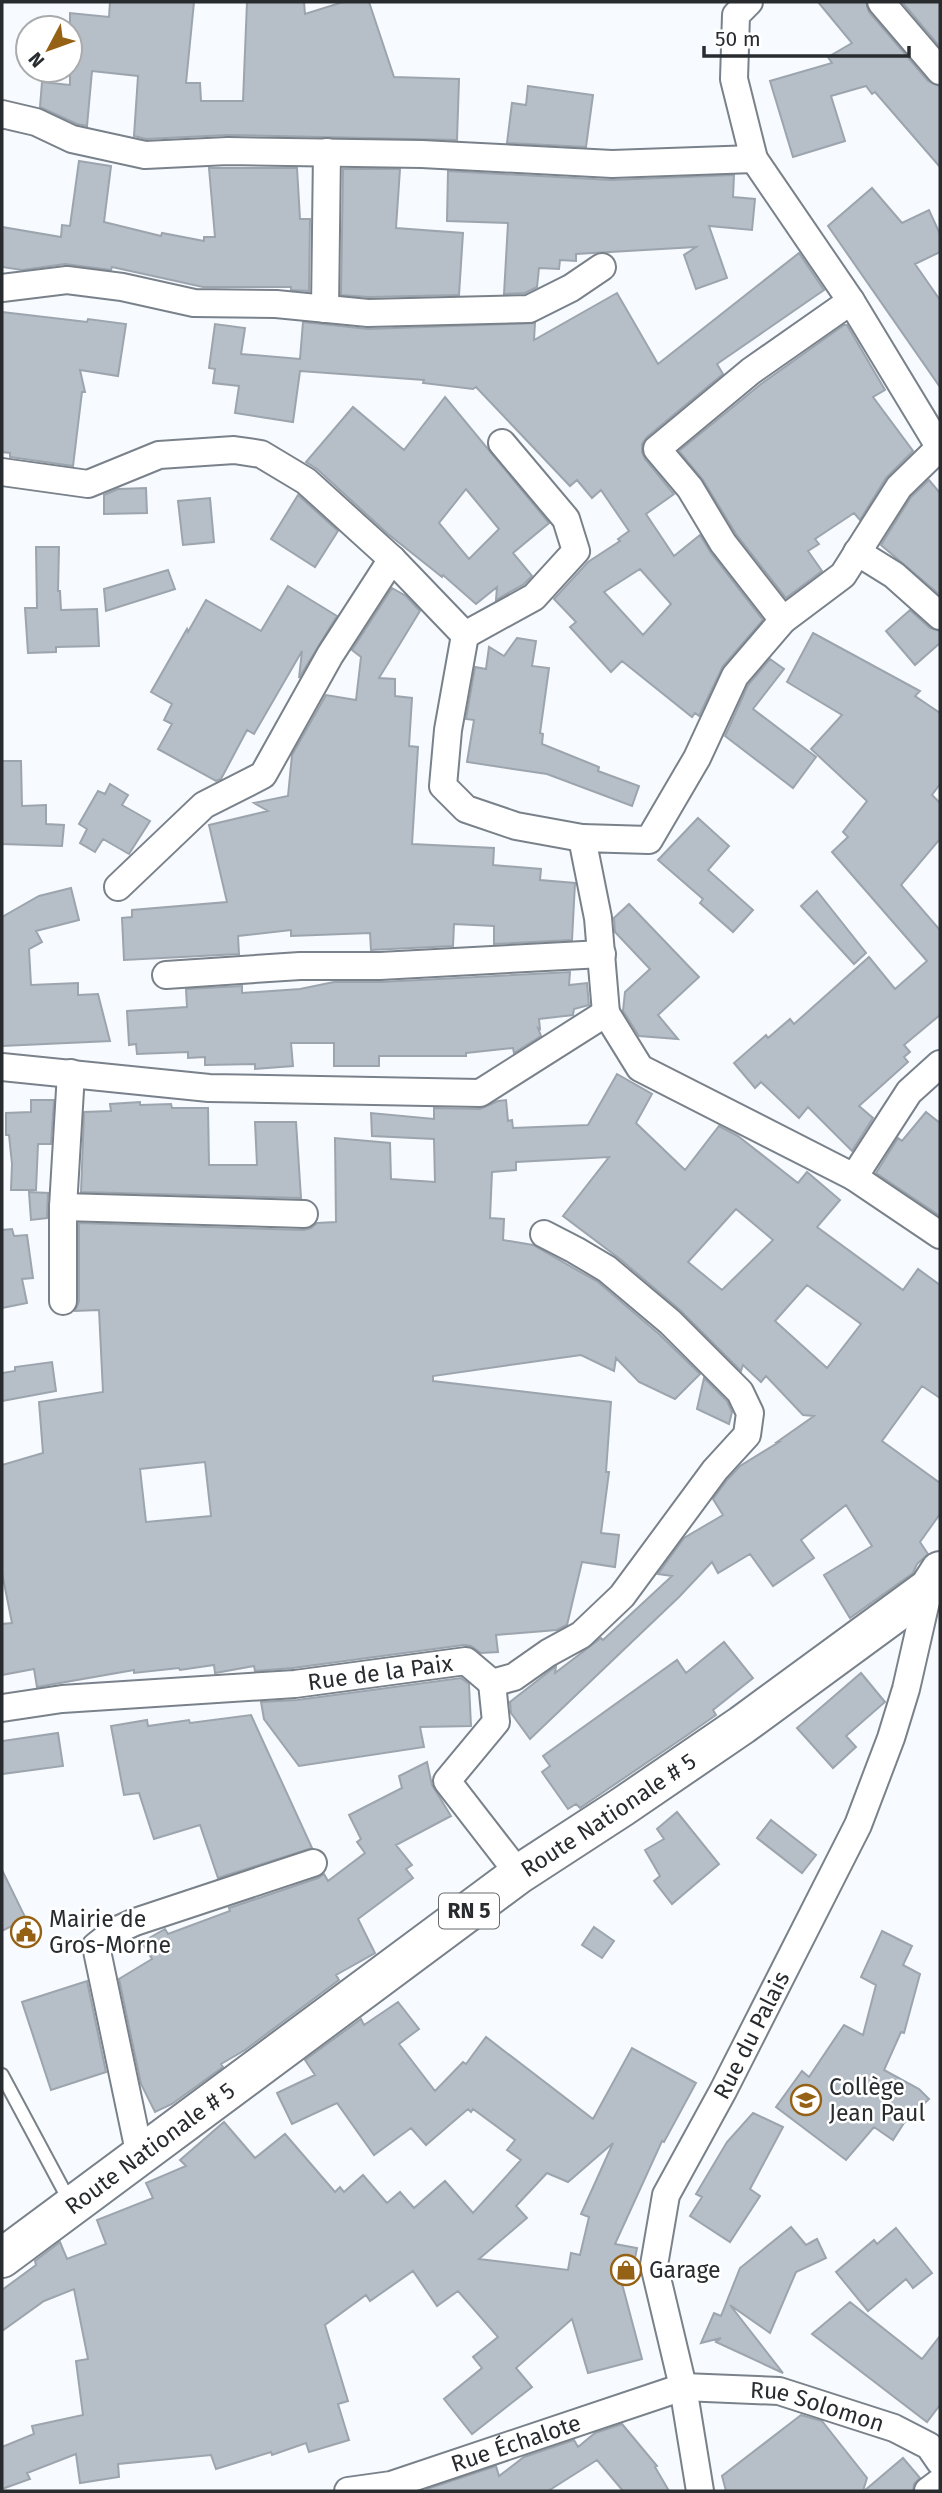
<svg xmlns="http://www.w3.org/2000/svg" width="942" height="2493" font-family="'Fira Sans',sans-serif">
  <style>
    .building { fill: #b6bec8; stroke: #9ca4ad; stroke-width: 2; fill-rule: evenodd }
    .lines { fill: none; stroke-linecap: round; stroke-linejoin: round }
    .lane-casing { stroke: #79818a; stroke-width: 16 }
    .street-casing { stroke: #79818a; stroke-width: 30 }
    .primary-casing { stroke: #79818a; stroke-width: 42 }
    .lane { stroke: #fff; stroke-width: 12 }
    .street { stroke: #fff; stroke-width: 26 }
    .primary { stroke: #fff; stroke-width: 38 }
    .labels { text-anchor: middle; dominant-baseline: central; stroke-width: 5; stroke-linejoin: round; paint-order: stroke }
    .shield { fill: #fff; stroke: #686b6d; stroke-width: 2 }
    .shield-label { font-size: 21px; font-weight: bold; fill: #282c2f }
    .street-label { font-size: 23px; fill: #282c2f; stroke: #fff }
    .poi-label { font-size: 23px; fill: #282c2f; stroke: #fff; text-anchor: start }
  </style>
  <rect width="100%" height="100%" fill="#f7fafe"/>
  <path class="building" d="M110 2H194L186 83H200L201 101H243L247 2H304L305 14 343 2H369L394 77 459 79 457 140 228 135 146 139 134 136 138 76 92 71 87 126 77 124 40 107 42 82 70 85V13L109 17Z
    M818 2H866L869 12 928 81 940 86V167L875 92 872 94 866 86 831 96 845 141 793 157 770 81 832 63 828 57 852 43Z
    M902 2H940V47Z
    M528 86 593 95 586 147 507 143 512 103 526 105Z
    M79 161 111 166 104 222 161 236 162 233 204 241V237H215L209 168H297L300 219H310L309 291 291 290V287H203L112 267 111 270 65 264 22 270 2 267V227L61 237 62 225 70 226Z
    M343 169H400L396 228 463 233 459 295 369 297 341 295Z
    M448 171 611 180 734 175 733 197 755 199 752 230 709 226 727 278 696 289 684 255 696 247 576 254V261L560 260 559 269 539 268 537 287 525 293 504 294 508 223 447 221Z
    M872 188 902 223 929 210 940 234V252L915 264 940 300V387L828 226Z
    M799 253 824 290 717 364 723 374 647 437 642 444V452L645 459 674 494 646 514 674 556 700 535 711 553 763 620 723 666 699 716 695 713 692 717 622 661 611 672 570 627 576 622 554 599 588 562 620 541 618 539 629 531 601 490 592 498 577 480 570 486 476 387 473 389 423 383 424 380 300 371 293 422 235 413 239 386 213 383 215 369 209 368 215 324 245 328 241 354 300 359 303 322 368 329 535 323 534 340 617 293 658 364ZM640 569 671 604 643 635 604 592Z
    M2 312 87 322 88 319 126 324 118 376 80 370 85 392H82L73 466 10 457V453L2 452Z
    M844 325H847L885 390 873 397 913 451 886 478 860 520 854 513 815 539 819 544 808 551 822 571 786 598 736 534 703 480 679 451 761 384Z
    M445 397 549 523 513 553 532 576 524 584 496 600 497 587 476 604 443 575 442 577 388 534 317 469 306 462 353 407 404 450ZM466 489 499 529 469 559 439 523Z
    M929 480 940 493V595L881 545 911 497Z
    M146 488 147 513 104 514V495L118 489Z
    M298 495 338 531 315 567 271 539Z
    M210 498 214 542 183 545 178 501Z
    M36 547H59L58 591H60L61 610 97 609 99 646 56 647V652L28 653 25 608H37Z
    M168 570 175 589 106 611 104 589Z
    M288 586 337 616 299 678 302 651 254 734 247 730 221 779 216 781 158 749 172 724 164 720 172 704 151 692 187 629 188 632 206 600 261 631Z
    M392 588 406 596 420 611 379 678 395 679V696L412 698 409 746 418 747 412 844 494 848 493 865 541 869 540 880 575 883 572 940 494 944V926L454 924 453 946 371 950 370 933 291 936V930L238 936 239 954 124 960 122 918 132 917V910L227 902 209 825 268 811 254 803 288 796 292 755 326 695 356 700 361 657 352 650Z
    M910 610 930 628 940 631V643L915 665 886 631Z
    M813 633 920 691 915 696 940 713V784L932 795 940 803V839L901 885 940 930V1015L904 1045 910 1052 904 1057 908 1062 859 1106 873 1118 852 1151 808 1107 799 1118 761 1082 755 1088 734 1063 766 1035 768 1038 790 1019 794 1024 869 957 895 989 927 961 832 852 848 837 843 832 867 801 811 749 842 715 787 682Z
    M517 638 536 641 532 666 549 668 540 733 543 734 542 744 599 767 598 771 639 786 632 806 547 774 467 762 474 720 466 719 475 667 486 669 489 647 504 656Z
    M770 659 784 669 753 709 816 757 793 788 725 736 748 685Z
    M2 761H21L22 806 46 805V824L64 825 62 846 2 844Z
    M110 784 128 795 122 805 150 821 129 854 103 839 95 852 80 843 87 829 79 824 98 791 105 794Z
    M698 818 729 846 708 870 753 910 733 932 700 903 703 899 658 860Z
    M71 888 79 920 36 931 42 942 29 949 31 985 78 983V995L98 994 110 1041 2 1046V917L39 896Z
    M817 891 866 953 854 964 801 906Z
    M629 904 699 977 658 1015 678 1039 639 1036 623 1011 625 992 650 969 615 932 614 918Z
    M570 972 569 985 587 983 589 1005 574 1009 573 1015 539 1019 540 1029 538 1028 541 1036 514 1053 513 1048 466 1053V1056H379V1066H334V1043H291L293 1066 255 1069V1064L205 1065V1057L188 1058V1052L137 1054 136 1044 129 1045 127 1011 187 1007 186 989 242 986V993L300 989 334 982H381Z
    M617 1074 652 1094 636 1123 685 1170 719 1126 738 1136 798 1183 807 1172 840 1200 817 1227 903 1290 918 1269 940 1285V1398L922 1386 882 1441 940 1483V1514L920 1542 928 1554 917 1564 913 1573 850 1618 824 1575 872 1546 846 1505 801 1540 814 1558 773 1586 750 1554 718 1573 712 1562 679 1597 530 1739 511 1713 510 1702 556 1666 555 1673 601 1638 603 1640 672 1576 658 1574 684 1538 723 1515 713 1499 727 1480 740 1466 779 1442H777L814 1416 803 1415 766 1376 761 1382 743 1365 741 1371 680 1310 620 1259 563 1216 609 1157 516 1162V1170L492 1172 490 1218 504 1219 503 1240 533 1245 598 1282 659 1334 700 1374 675 1399 639 1382 616 1358 614 1371 581 1355 433 1376V1381L611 1402 606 1472H609L601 1533 619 1535 615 1567 582 1562 567 1625 557 1630 496 1635 498 1652 481 1653 471 1646 464 1645 293 1668 255 1671 254 1666 215 1673 214 1665 180 1670 179 1668 134 1673V1670L37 1687 34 1669 2 1675V1624L12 1623 2 1573V1465L43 1453 39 1402 103 1392 99 1310 75 1311 79 1301V1223L304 1230 311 1228 317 1223 336 1222 335 1138 390 1143 391 1179 435 1182 434 1139 372 1136 371 1113 434 1119V1108L480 1109 498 1101 506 1100 508 1121 512 1120 513 1128 588 1125ZM736 1209 773 1240 722 1290 688 1262ZM807 1285 861 1324 827 1368 775 1321ZM205 1462 211 1516 146 1522 140 1469Z
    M31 1100H54L51 1144H38L36 1190H11L12 1164 9 1135H6V1113L31 1112Z
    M140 1102V1105L171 1104 172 1108H208L209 1165H257L255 1122H296L301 1198 81 1192 84 1112 111 1111 110 1104Z
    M926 1112 940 1123V1216L876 1173 898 1138 902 1141Z
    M29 1192 48 1193 47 1218 31 1220Z
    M12 1229 14 1236 27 1235 33 1278 22 1279 27 1303 2 1308V1230Z
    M52 1362 56 1391 2 1401V1373L15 1371V1367Z
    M704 1378 727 1401 732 1412 729 1424 697 1409Z
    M724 1642 753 1678 713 1710 716 1715 686 1736 580 1808 576 1804 568 1809 542 1772 550 1766 543 1756 677 1660 686 1673Z
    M861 1673 885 1702 846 1736 856 1747 833 1768 797 1728Z
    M461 1678 469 1684 471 1726 420 1727 424 1747 299 1766 264 1719 261 1702 297 1700Z
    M251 1715 312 1848 218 1878 200 1825 154 1839 139 1793 124 1795 111 1726 147 1720 148 1726 189 1720 190 1723Z
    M58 1733 63 1766 2 1774V1741Z
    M427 1762 432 1785 451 1816 396 1845 412 1865 406 1869 413 1878 358 1919 375 1953 336 1975 339 1980 245 2050 221 2064 223 2067 172 2104 155 2112 141 2084 119 1979 152 1959 142 1942 165 1929 168 1934 230 1911 229 1908 318 1878 324 1874 328 1881 365 1853 357 1842 361 1839 349 1815 402 1788 399 1776Z
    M677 1812 719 1864 672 1904 654 1881 660 1876 645 1850 664 1839 657 1829Z
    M771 1820 816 1855 802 1873 757 1838Z
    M2 1870 26 1919 2 1931Z
    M594 1927 614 1941 602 1958 582 1945Z
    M882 1931 912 1946 903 1965 920 1974 904 2033 901 2032 884 2070 919 2089 929 2099 904 2123 893 2140 874 2127 846 2160 776 2107 802 2071 809 2077 844 2025 863 2035 876 1985 861 1977Z
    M87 1981 106 2072 51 2090 22 2002Z
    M398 2002 419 2029 399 2044 435 2091 463 2062 466 2064 486 2037 593 2119 632 2048 696 2083 664 2142 662 2141 615 2244 637 2248 630 2282 621 2280 642 2359 588 2373 572 2319 516 2368 532 2387 472 2434 444 2399 482 2368 473 2357 498 2337 458 2291 437 2306 413 2271 370 2301 366 2295 325 2325 348 2401 338 2404 349 2440 309 2452 306 2443 272 2455 271 2452 216 2469 211 2455 118 2464 119 2477 80 2483 76 2454 27 2473 30 2479 2 2489V2447L34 2434 32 2426 83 2415 76 2361 88 2359 74 2289 44 2301 2 2331V2290L36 2265 35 2261 60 2242 67 2259 106 2244 97 2220 153 2198 146 2183 186 2166 180 2160 224 2122 255 2158 285 2134 335 2192 340 2187 344 2192 363 2175 387 2203 400 2192 414 2208 445 2181 473 2213 521 2160 507 2150 515 2140 473 2109 471 2112 468 2109 426 2145 411 2128 374 2155 337 2103 292 2124 277 2093 315 2075 305 2060 361 2019 364 2025ZM613 2143 581 2214 589 2217 580 2255 571 2253 568 2270 479 2259 527 2218 516 2206 547 2173 568 2182Z
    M753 2113 783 2127 750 2189 760 2196 730 2242 690 2216 702 2197 696 2194 727 2142Z
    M791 2227 806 2245 817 2239 826 2258 796 2272 770 2333 730 2305 783 2373 716 2342 721 2338 701 2343 714 2313 721 2316 740 2268Z
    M896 2228 932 2273 913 2288 906 2279 868 2311 836 2272 874 2240 877 2244Z
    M850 2302 922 2359 940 2336V2405L927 2422 812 2334Z
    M801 2415 822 2421 867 2478 863 2491H726L722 2476Z
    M622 2424 657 2466 655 2467 669 2491H623L597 2460 548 2491H428L427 2489 496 2466 499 2476 524 2457 574 2440 578 2447 595 2433Z
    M903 2458 920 2478 914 2484 913 2491H864Z"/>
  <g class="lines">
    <g class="lane-casing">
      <path id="lane" d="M2 2075 70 2202"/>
    </g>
    <g class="street-casing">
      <g id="street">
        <path d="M749 2 736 15 734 79 754 159 851 301 940 448"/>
        <path d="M881 2 940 71"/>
        <path d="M2 114 36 122 72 139 145 155 228 151 422 154 612 164 754 159"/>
        <path d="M2 288 67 280 122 287 194 303 276 304 368 313 529 309 571 288 602 267"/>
        <path d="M325 309 327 152"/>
        <path d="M2 472 88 484 159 455 234 450 261 454 306 481 392 559 465 635 448 730 443 786 466 809 516 826 582 838"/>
        <path d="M857 552 894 575 940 616"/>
        <path d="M783 620 723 543 690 488 657 449 751 371 851 301"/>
        <path d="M465 635 534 597 576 551 566 519 502 443"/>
        <path d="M118 887 204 805 263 775 330 655 392 559"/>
        <path d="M166 975 300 966H380L602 954"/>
        <path d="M606 1013 598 918 582 838 649 840 697 758 735 676 783 620 843 575 899 487 940 447"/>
        <path d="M2 1067 209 1088 480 1093 606 1013 640 1068 854 1177 940 1235"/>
        <path d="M854 1177 909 1092 940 1064"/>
        <path d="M63 1207 304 1214"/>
        <path d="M63 1301V1207L71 1073"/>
        <path d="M492 1683 496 1722 447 1781 519 1874"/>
        <path id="s1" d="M2 1708 62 1699 295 1684 466 1661 492 1683 514 1677 548 1653 581 1635 622 1596 715 1470 747 1435 750 1413 740 1392 670 1322 607 1269 575 1250 544 1234"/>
        <path d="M140 2156 96 1946 115 1931 135 1922 313 1863"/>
        <path id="s2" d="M348 2491 391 2485 683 2387 779 2391 894 2428 929 2446 940 2462"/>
        <path id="s3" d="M700 2491 683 2387 654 2265 666 2195 723 2091 858 1825 891 1738 906 1689 929 1588"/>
        <path d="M928 2491 940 2482"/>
      </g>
    </g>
    <g class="primary-casing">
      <g id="primary">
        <path id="s4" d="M2 2258 519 1874 622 1807 742 1725 929 1588 940 1571"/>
      </g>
    </g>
    <use href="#lane" class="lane"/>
    <use href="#street" class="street"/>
    <use href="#primary" class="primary"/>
  </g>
  <defs>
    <g id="civic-ring" transform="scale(1.575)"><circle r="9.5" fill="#fff" stroke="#956215" stroke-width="1.5"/><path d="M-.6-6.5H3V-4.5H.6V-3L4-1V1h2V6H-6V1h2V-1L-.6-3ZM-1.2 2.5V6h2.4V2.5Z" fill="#956215"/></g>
    <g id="school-ring" transform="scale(1.575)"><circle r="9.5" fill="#fff" stroke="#956215" stroke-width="1.5"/><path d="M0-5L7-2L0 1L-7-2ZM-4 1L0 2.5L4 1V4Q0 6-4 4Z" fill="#956215"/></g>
    <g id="shop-ring" transform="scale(1.575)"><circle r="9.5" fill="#fff" stroke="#956215" stroke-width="1.5"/><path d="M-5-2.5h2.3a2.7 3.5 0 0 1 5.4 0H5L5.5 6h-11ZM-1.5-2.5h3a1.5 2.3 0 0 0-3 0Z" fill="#956215"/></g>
  </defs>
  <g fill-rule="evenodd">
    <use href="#civic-ring" x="26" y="1932"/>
    <use href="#school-ring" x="806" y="2100"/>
    <use href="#shop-ring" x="626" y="2270"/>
  </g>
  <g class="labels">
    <rect class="shield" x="439" y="1893.5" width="60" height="35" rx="5"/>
    <g class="shield-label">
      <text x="469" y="1911">RN 5</text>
    </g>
    <g class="street-label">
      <text stroke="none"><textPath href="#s1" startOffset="380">Rue de la Paix</textPath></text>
      <text stroke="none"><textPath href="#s4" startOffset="751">Route Nationale # 5</textPath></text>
      <text stroke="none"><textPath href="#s3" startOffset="483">Rue du Palais</textPath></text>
      <text stroke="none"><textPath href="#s4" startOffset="184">Route Nationale # 5</textPath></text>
      <text stroke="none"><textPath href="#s2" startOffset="488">Rue Solomon</textPath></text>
      <text stroke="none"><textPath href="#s2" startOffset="175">Rue Échalote</textPath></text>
    </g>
    <g class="poi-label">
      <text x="49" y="1919">Mairie de<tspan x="49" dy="26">Gros-Morne</tspan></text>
      <text x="829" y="2087">Collège<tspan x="829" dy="26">Jean Paul</tspan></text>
      <text x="649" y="2270">Garage</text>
    </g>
  </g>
  <rect width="942" height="2493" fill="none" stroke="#282c2f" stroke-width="7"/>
  <g transform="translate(49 49) rotate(229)"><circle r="33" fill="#ffffff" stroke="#a9abac" stroke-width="2"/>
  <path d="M0-5L12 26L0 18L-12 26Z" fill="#956215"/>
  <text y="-10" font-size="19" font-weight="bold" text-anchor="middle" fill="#282c2f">N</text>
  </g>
  <path d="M704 46v10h205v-10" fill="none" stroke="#282c2f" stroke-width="3.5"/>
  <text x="715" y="46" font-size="21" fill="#282c2f" stroke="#ffffff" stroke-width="5" paint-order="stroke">50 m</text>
</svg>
